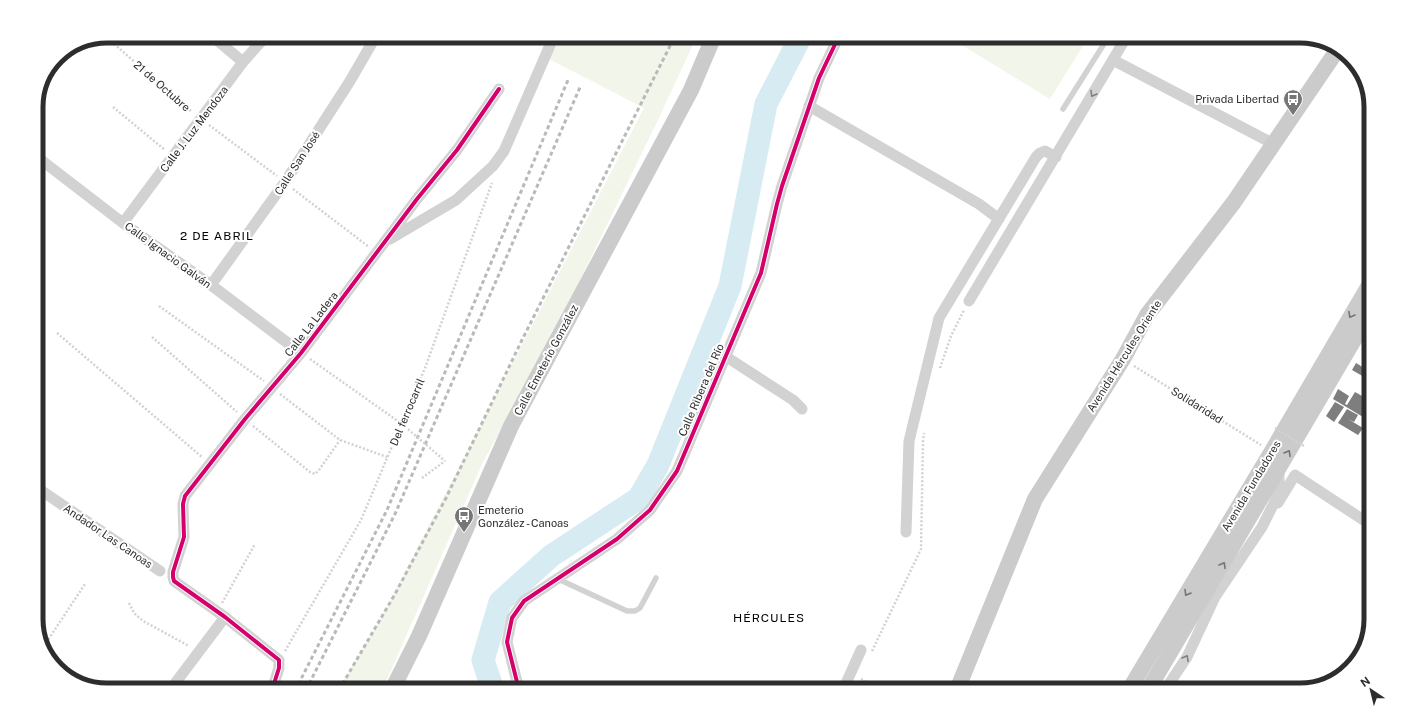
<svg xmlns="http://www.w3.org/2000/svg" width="1407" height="726" font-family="'Public Sans',sans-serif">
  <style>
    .green { fill: #f1f5ea }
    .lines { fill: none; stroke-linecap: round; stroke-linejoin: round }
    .river { stroke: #d6ebf2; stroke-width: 23 }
    .building { fill: #7e7e7e }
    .path { stroke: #d2d2d2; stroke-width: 2.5; stroke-dasharray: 2 2; stroke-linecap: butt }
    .lane { stroke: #d2d2d2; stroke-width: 5.5 }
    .street { stroke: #d2d2d2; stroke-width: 11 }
    .secondary { stroke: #cbcbcb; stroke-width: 16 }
    .rail { stroke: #b9b9b9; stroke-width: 3; stroke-dasharray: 4 3; stroke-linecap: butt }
    .path-bridge { stroke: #d2d2d2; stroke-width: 2.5; stroke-dasharray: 2 2; stroke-linecap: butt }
    .cycleway-casing { stroke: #fff; stroke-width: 6 }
    .cycleway { stroke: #d6006c; stroke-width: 4 }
    .oneway { stroke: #808080 }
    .oneway2 { stroke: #747474 }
    .labels { text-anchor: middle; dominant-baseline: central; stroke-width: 4; stroke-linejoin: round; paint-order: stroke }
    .street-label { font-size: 11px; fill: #2d2d2d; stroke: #fff }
    .poi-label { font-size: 11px; fill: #2d2d2d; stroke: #fff; text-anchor: end }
    .neighbourhood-label { font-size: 12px; letter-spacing: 1px; fill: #000; stroke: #fff }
    .rim { fill: none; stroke: #2d2d2d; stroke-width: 5 }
  </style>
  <rect width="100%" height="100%" fill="#fff"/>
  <path class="green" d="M555 36H697L657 122 563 315 483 462 388 677 380 690H338L384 613 644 108 545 57Z
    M947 36H1089L1050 99Z"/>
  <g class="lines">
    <path class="river" d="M493 690 483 660 500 602 551 556 639 498 658 465 730 286 766 104 801 36"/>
  </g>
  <path class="building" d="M1356 363 1371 372V381L1352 370Z
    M1338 389 1349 396 1345 404 1347 405 1355 392 1371 401 1369 407 1371 408V414L1368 420 1333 399Z
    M1370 390H1371V400L1365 397Z
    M1335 402 1344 407 1334 422 1326 416Z
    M1347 409 1358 415 1354 422 1348 419 1363 428 1358 435 1338 423Z"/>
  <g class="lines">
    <path class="path" d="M105 36 192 112
      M113 107 165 150
      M209 125 277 176
      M293 189 369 247
      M159 306 264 381
      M57 333 202 457
      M152 337 237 412
      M310 359 402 424
      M1134 366 1261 445
      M940 368 951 336 964 310
      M280 394 340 440 387 457
      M253 426 310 472 315 474 319 470 340 440
      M422 478 445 461
      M129 603 134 613 143 621 189 646
      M222 603 255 544
      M44 646 85 584
      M285 651 361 520 425 368 492 183
      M872 651 921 549 923 441 924 433
      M861 679 881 690"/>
    <path class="lane" d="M1063 109 1109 36
      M558 579 627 611H635L640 608 656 578"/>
    <path class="street" d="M212 36 243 62
      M1113 60 1274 144
      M809 106 979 204 999 219
      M36 156 123 223 211 285 301 353
      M123 223 243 62 266 36
      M390 239 456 200 493 166 504 151 554 36
      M211 285 285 182 350 81 376 36
      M969 301 1127 36
      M725 356 793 400 802 409
      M36 487 160 571
      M1278 503 1295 475 1371 525
      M906 532 909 441 939 318 1036 157 1040 153 1045 151 1056 157
      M170 690 225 617
      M272 690 279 668V660L225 617 174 581 173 577V572L184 537 183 504 185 496 245 419 301 353 417 199 457 150 499 89
      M519 690 507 642 512 618 524 601 617 539 650 510 677 471 761 273 777 204 782 186 819 78 839 36
      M843 690 861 650
      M1165 690 1187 657 1215 597 1262 527 1277 497 1279 486V470"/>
    <path class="secondary" d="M392 690 419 636 511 426 691 90 714 36
      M957 690 1035 499 1123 359 1147 315 1234 202 1338 49
      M1129 690 1272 451 1371 282
      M1148 690 1371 311"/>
    <path class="rail" d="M294 690 299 683 387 510 568 80
      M306 690 395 514 581 85
      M339 690 395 594 446 498 521 342 675 36"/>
    <path class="path-bridge" d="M402 424 445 461
      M1275 428 1304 446"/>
    <g class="cycleway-casing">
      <path id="cycleway" d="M272 690 279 668V660L225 617 174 581 173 577V572L184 537 183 504 185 496 245 419 301 353 417 199 457 150 499 89
        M519 690 507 642 512 618 524 601 617 539 650 510 677 471 761 273 777 204 782 186 819 78 839 36"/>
    </g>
    <use href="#cycleway" class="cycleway"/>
  </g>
  <defs><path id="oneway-chevron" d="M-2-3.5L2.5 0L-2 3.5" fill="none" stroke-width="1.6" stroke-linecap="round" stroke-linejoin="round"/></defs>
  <g class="oneway">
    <use href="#oneway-chevron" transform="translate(1093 94) rotate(121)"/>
    <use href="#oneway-chevron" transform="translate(1186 658) rotate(-60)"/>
  </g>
  <g class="oneway2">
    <use href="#oneway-chevron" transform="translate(1351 315) rotate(120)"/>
    <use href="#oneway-chevron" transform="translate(1288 453) rotate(-60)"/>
    <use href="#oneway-chevron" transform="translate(1223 565) rotate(-60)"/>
    <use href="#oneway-chevron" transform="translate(1187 593) rotate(121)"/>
  </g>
  <defs>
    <g id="bus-pin" transform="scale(1)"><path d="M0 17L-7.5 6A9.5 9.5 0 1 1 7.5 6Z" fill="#767676" stroke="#fff"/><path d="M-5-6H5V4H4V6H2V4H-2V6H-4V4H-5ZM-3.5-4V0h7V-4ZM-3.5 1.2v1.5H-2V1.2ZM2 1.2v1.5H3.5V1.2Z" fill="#fff"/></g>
  </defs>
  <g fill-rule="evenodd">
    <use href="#bus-pin" x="1293" y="99"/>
    <use href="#bus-pin" x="464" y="516"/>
  </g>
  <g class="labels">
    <g class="street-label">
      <text transform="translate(162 86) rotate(41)">21 de Octubre</text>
      <text transform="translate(194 129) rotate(-53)">Calle J. Luz Mendoza</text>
      <text transform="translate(297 163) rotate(-57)">Calle San José</text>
      <text transform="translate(168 255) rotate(36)">Calle Ignacio Galván</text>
      <text transform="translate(311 324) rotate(-52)">Calle La Ladera</text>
      <text transform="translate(1124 356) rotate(-58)">Avenida Hércules Oriente</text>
      <text transform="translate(546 360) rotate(-62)">Calle Emeterio González</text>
      <text transform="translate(701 390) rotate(-67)">Calle Ribera del Río</text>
      <text transform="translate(1197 405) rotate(32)">Solidaridad</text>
      <text transform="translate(407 412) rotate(-67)">Del ferrocarril</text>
      <text transform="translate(1251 486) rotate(-59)">Avenida Fundadores</text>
      <text transform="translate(108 536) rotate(34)">Andador Las Canoas</text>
    </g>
    <g class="poi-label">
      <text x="1279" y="99">Privada Libertad</text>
      <text x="478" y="510" text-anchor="start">Emeterio<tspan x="478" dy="13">González - Canoas</tspan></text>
    </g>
    <g class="neighbourhood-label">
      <text x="217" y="236">2 DE ABRIL</text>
      <text x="769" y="618">HÉRCULES</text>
    </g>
  </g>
  <path d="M0 0H1407V726H0ZM107 43H1300A64 64 0 0 1 1364 107V619A64 64 0 0 1 1300 683H107A64 64 0 0 1 43 619V107A64 64 0 0 1 107 43Z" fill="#fff" fill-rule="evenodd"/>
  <path class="rim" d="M107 43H1300A64 64 0 0 1 1364 107V619A64 64 0 0 1 1300 683H107A64 64 0 0 1 43 619V107A64 64 0 0 1 107 43Z"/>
  <g transform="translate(1371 690) rotate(325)" stroke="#ffffff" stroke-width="3" paint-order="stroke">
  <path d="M0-3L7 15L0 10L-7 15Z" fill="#2d2d2d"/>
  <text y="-6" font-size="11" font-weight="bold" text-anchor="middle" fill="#2d2d2d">N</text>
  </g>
</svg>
